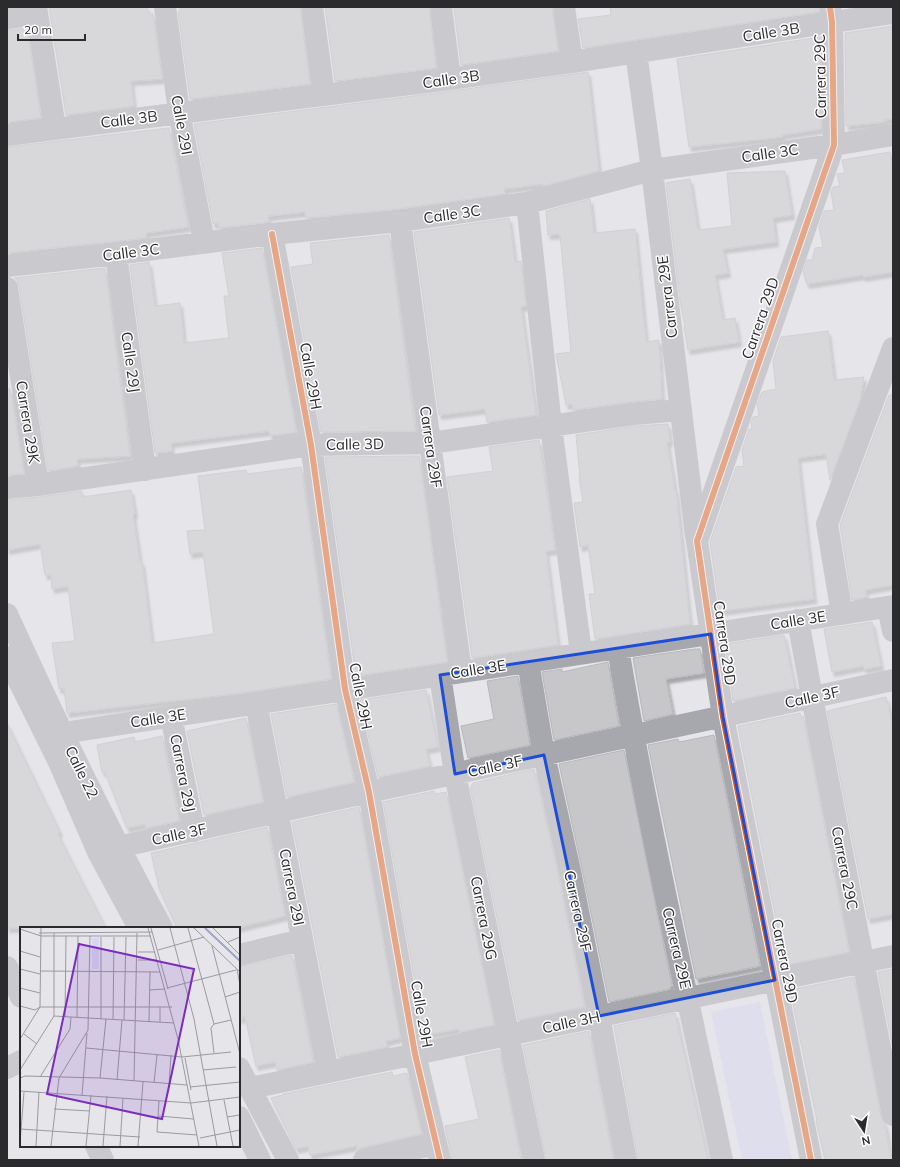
<svg xmlns="http://www.w3.org/2000/svg" width="900" height="1167" font-family="Mulish,sans-serif">
  <style>
    .green { fill: #d4d6f2 }
    .building { fill: #c7c7ca; stroke: #b8b8bc; filter: url(#shadow) }
    .lines { fill: none; stroke-linecap: round; stroke-linejoin: round }
    .minor { stroke: #a7a7ae; stroke-width: 22 }
    .cycleway-casing { stroke: #fff; stroke-width: 8 }
    .cycleway { stroke: #e8590c; stroke-width: 6 }
    .marked { fill: none; stroke: #1d4ed8; stroke-width: 3; stroke-linejoin: round }
    .labels { text-anchor: middle; dominant-baseline: central; stroke-width: 3; stroke-linejoin: round; paint-order: stroke }
    .street-label { font-size: 15px; fill: #2b2b2e; stroke: #fff }
    .inset-river { fill: none; stroke: #a1a3c8; stroke-width: 2 }
    .inset-road { fill: none; stroke: #9b9b9f; stroke-width: 1 }
    .view { fill: #7b2cbf; fill-opacity: 0.15; stroke: #7b2cbf; stroke-width: 2 }
    .inset-edge { fill: none; stroke: #2b2b2e; stroke-width: 2 }
  </style>
  <defs>
    <filter id="shadow"><feDropShadow dx="2.5" dy="4.5" stdDeviation="1" flood-color="#0004"/></filter>
  </defs>
  <rect width="100%" height="100%" fill="#e5e5ea"/>
  <path class="green" d="M760 1002 792 1160H742L711 1012Z"/>
  <path class="building" d="M49 7H147L148 14H153L162 79 131 81 134 106 66 115Z
    M180 7H300L310 84 190 99 178 12H180Z
    M325 7H429L436 68 335 81Z
    M454 7H552L558 51 461 65Z
    M610 7H818V12L583 48 578 19 611 15Z
    M893 26V119L884 120 885 122 846 126 845 33Z
    M27 28 41 118 7 122V30Z
    M820 37 821 129 782 135V137L689 147 677 59Z
    M588 72 599 171 543 186V184L504 189 505 194 398 209 306 218 305 212 268 216 269 222 219 228 218 223 213 224 194 124 452 91Z
    M169 128 188 227 146 233V238L7 253V147Z
    M890 152 893 167V272L863 277V275L807 284 803 272 807 260H812L815 248 823 247 819 227 824 211 834 210 831 192 833 187 840 186 837 174 845 173 842 160Z
    M785 171 792 215 773 218 776 242 723 249 728 273 715 275 723 320 735 318 739 342 688 350 684 327 685 326 680 301 666 183 690 179 698 230 732 226 727 173Z
    M590 199 594 233 635 229 646 342 659 340 662 399 632 402 573 410 572 404 566 405 556 354 571 352 560 234 548 235 546 211Z
    M509 218 515 262 521 261 526 306 521 307 536 415 487 422 485 409 439 415 414 232Z
    M389 235 415 431 321 432 291 267 313 264 310 243Z
    M262 248 296 432 270 436 269 431 171 443 172 451 155 453 130 265 149 262 155 306 180 303 184 343 229 338 224 296H229L222 253Z
    M105 268 130 456 77 459 78 466 48 471 19 286 17 280 14 278Z
    M828 331 834 380 864 377 860 400 830 480 826 454 798 458 814 599 720 611 710 542 736 467 744 466 742 450 749 429H752L751 422 753 417 759 416 757 404 762 392 776 389 773 361 781 337Z
    M7 389H10L24 474 7 475Z
    M889 395H893V585L865 590 867 597 852 600 840 525Z
    M668 424 670 442H667L675 490H676L690 624 595 639 589 594H595L588 545 580 547 574 503 583 502 579 478H580L576 435 635 426Z
    M539 440 555 550 546 551 558 645 472 658 447 477 493 471 489 447Z
    M419 456 447 662 356 676 325 457Z
    M301 467 331 679 242 693 67 713 64 688 59 689 52 643 75 641 68 586 52 589 51 575H45L40 544 7 550V500L39 497 82 491V497L131 490 135 514 133 515 140 562H142L152 643 214 634 203 552 190 554 187 531 205 530 198 476 246 470 247 474Z
    M872 622 881 666 864 669 863 666 832 672 824 629Z
    M784 635 795 688 733 701 725 644Z
    M695 649H700L704 673 666 679 673 714 644 721 633 658Z
    M608 662 619 726 554 740 542 672 562 669V672Z
    M518 676 530 745 468 758 461 726 494 719 487 681Z
    M426 690 438 747 426 749 430 766 378 777 360 700Z
    M886 697 893 726V914L868 919 827 711Z
    M336 704 354 782 287 797 271 714Z
    M800 713 801 717 803 716 849 952 785 965 738 726Z
    M246 718 263 802 204 815 187 731Z
    M7 723 60 832 58 834 69 856 106 928H7Z
    M714 735 760 966 696 979 648 745 678 739 679 742Z
    M162 736 179 821 146 828 145 824 127 828 105 772H102L97 745 134 737 135 742Z
    M624 750 672 986 670 987V989L609 1002 582 869 559 764Z
    M534 769 558 874 584 1007 518 1020 470 787H472V784L473 783Z
    M434 791 435 794 446 792 494 1025 459 1032V1029L430 1034V1032L424 1033 383 802Z
    M359 807 400 1038 386 1041 387 1047 338 1057 292 822Z
    M267 827 285 916 236 928H177L159 888 151 853Z
    M292 955 313 1062 277 1070 275 1062 256 1066 245 1017 239 1019V967Z
    M893 969V1049L878 972Z
    M854 977 881 1117 885 1124 891 1160H825L816 1121H817L790 990Z
    M675 1013 708 1160H638L614 1026Z
    M589 1031 613 1160H546L523 1045Z
    M499 1050 521 1160H452L445 1126 479 1119 465 1057Z
    M392 1072 393 1076 407 1073 421 1134 361 1148 357 1150V1146L310 1155 308 1146 296 1149 271 1098 283 1095V1094Z"/>
  <g class="lines">
    <path class="minor" d="M36 7 55 128
      M165 7 179 112 204 242
      M312 7 324 95
      M441 7 450 79
      M564 7 572 62
      M7 18 37 14
      M636 52 652 170 696 536
      M7 135 450 79 572 62 893 13
      M527 203 551 426 581 653
      M400 221 461 672
      M272 234 311 445 345 689 369 792 415 1054 440 1160
      M116 254 145 470
      M7 266 116 254 272 234 400 221 527 203 652 170 834 145 893 135
      M7 288 38 485
      M7 488 38 485 311 445 430 443 634 414 681 410
      M888 607 893 631
      M7 614C55 720 106 825 162 928
      M842 614 827 524 893 348
      M798 620 812 697 893 1115
      M618 648C647 820 686 989 722 1160
      M7 657 59 762 99 854 139 928
      M528 662 544 755 570 871 599 1016 626 1160
      M440 675 455 774 534 1160
      M256 703 328 1072
      M171 716 194 831
      M63 733 893 606
      M99 854 118 847 369 792 893 680
      M239 955 302 940
      M7 967 21 997
      M7 1068 21 1061
      M239 1068 288 1160
      M250 1088 893 956
      M239 1117 260 1160
      M96 1146 103 1160
      M364 1160 436 1144
      M811 1160 723 717 697 541 834 145 832 22 830 7"/>
    <g class="cycleway-casing">
      <path id="cycleway" d="M272 234 311 445 345 689 369 792 415 1054 440 1160
        M811 1160 723 717 697 541 834 145 832 22 830 7"/>
    </g>
    <use href="#cycleway" class="cycleway"/>
  </g>
  <path d="M0 0H900V1167H0ZM711 634 723 717 775 980 599 1016 544 755 455 774 440 675Z" fill="#e5e5ea" fill-opacity=".55" fill-rule="evenodd"/>
  <path class="marked" d="M711 634 723 717 775 980 599 1016 544 755 455 774 440 675Z"/>
  <g class="labels">
    <g class="street-label">
      <text transform="translate(771 32) rotate(-9)">Calle 3B</text>
      <text transform="translate(820 76) rotate(-91)">Carrera 29C</text>
      <text transform="translate(451 79) rotate(-8)">Calle 3B</text>
      <text transform="translate(129 119) rotate(-7)">Calle 3B</text>
      <text transform="translate(182 125) rotate(80)">Calle 29I</text>
      <text transform="translate(770 153) rotate(-8)">Calle 3C</text>
      <text transform="translate(452 214) rotate(-8)">Calle 3C</text>
      <text transform="translate(131 252) rotate(-7)">Calle 3C</text>
      <text transform="translate(667 297) rotate(-97)">Carrera 29E</text>
      <text transform="translate(760 318) rotate(-71)">Carrera 29D</text>
      <text transform="translate(131 362) rotate(82)">Calle 29J</text>
      <text transform="translate(311 376) rotate(80)">Calle 29H</text>
      <text transform="translate(28 422) rotate(81)">Carrera 29K</text>
      <text transform="translate(355 444) rotate(-1)">Calle 3D</text>
      <text transform="translate(431 447) rotate(82)">Carrera 29F</text>
      <text transform="translate(798 620) rotate(-9)">Calle 3E</text>
      <text transform="translate(725 643) rotate(82)">Carrera 29D</text>
      <text transform="translate(478 669) rotate(-9)">Calle 3E</text>
      <text transform="translate(361 696) rotate(79)">Calle 29H</text>
      <text transform="translate(812 697) rotate(-12)">Calle 3F</text>
      <text transform="translate(158 718) rotate(-9)">Calle 3E</text>
      <text transform="translate(495 766) rotate(-12)">Calle 3F</text>
      <text transform="translate(82 772) rotate(64)">Calle 22</text>
      <text transform="translate(183 773) rotate(79)">Carrera 29J</text>
      <text transform="translate(179 834) rotate(-12)">Calle 3F</text>
      <text transform="translate(845 868) rotate(79)">Carrera 29C</text>
      <text transform="translate(292 887) rotate(79)">Carrera 29I</text>
      <text transform="translate(578 911) rotate(78)">Carrera 29F</text>
      <text transform="translate(484 918) rotate(79)">Carrera 29G</text>
      <text transform="translate(677 948) rotate(77)">Carrera 29E</text>
      <text transform="translate(785 961) rotate(79)">Carrera 29D</text>
      <text transform="translate(422 1014) rotate(80)">Calle 29H</text>
      <text transform="translate(571 1022) rotate(-12)">Calle 3H</text>
    </g>
  </g>
  <g transform="translate(20 927)">
    <rect width="220" height="220" fill="#e5e5ea"/>
    <path d="M72 11H79V42H72Z" fill="#d4d6f2"/>
    <path class="inset-river" d="M185 1 220 34"/>
    <path class="inset-road" d="M128 1 158 112 179 219M131 1 148 62M150 1 174 92 197 219M168 1 194 97 191 101 194 126M174 1 220 45M193 1 220 28M0 2 21 9H131M19 6 132 5M208 15 220 10M192 19 220 127M138 23 184 10M0 24 20 30M118 25H135M118 33H136M0 42 20 47M217 42 220 58M20 44 140 45M0 61 20 66M147 61 216 43M129 63 145 62M205 70 220 65M0 79 15 83 20 80H152M34 89 154 96M45 90 46 9M57 90 58 9M81 92V10M93 92 94 10M104 93 106 10M129 95 130 45M140 95V80M194 97 211 93M4 107 17 117M0 112 20 80 21 1M66 121 162 130 211 125M165 131 171 163M0 143 34 89V6M183 143 216 140M20 150 50 102 51 90M0 151 5 149 80 151 167 158M80 151 86 92M97 153 102 93M114 154 117 6M134 156 137 128M149 158 151 128M170 160 220 155M0 164 171 176 220 170M62 168 67 106M204 173 213 219M139 174 137 205 177 208M34 182 70 184M138 189 174 192M207 190 220 188M0 202 120 210M180 211 220 203M0 216 4 165M16 219 19 165M31 219 39 151 68 103 70 9M66 219 71 168M83 219 87 169M100 219 103 171M118 219 123 155"/>
    <path class="view" d="M59 17 174 42 142 192 27 167Z"/>
    <rect width="220" height="220" class="inset-edge"/>
  </g>
  <rect width="900" height="1167" fill="none" stroke="#2b2b2e" stroke-width="16"/>
  <g transform="translate(864 1131) rotate(168)" stroke="#ffffff" stroke-width="3" paint-order="stroke">
  <path d="M0-3L7 15L0 10L-7 15Z" fill="#2b2b2e"/>
  <text y="-6" font-size="11" font-weight="bold" text-anchor="middle" fill="#2b2b2e">N</text>
  </g>
  <path d="M18 34v6h67v-6" fill="none" stroke="#2b2b2e" stroke-width="2"/>
  <text x="24" y="34" font-size="12" fill="#2b2b2e" stroke="#ffffff" stroke-width="3" paint-order="stroke">20 m</text>
</svg>
